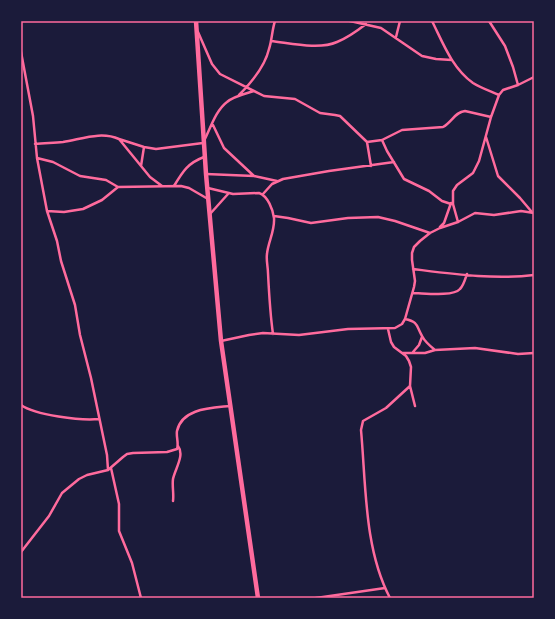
<svg xmlns="http://www.w3.org/2000/svg" width="555" height="619" font-family="Overpass,sans-serif">
  <style>
    .lines { fill: none; stroke-linecap: round; stroke-linejoin: round }
    .minor { stroke: #ff6b9d; stroke-width: 2.5 }
    .trunk { stroke: #ff6b9d; stroke-width: 4.5 }
    .neatline { fill: none; stroke: #ff6b9d; stroke-width: 1.5 }
  </style>
  <rect width="100%" height="100%" fill="#1b1b3a"/>
  <g class="lines">
    <path class="minor" d="M350 21 381 28 422 56 436 59 452 60
      M432 21C443 43 452 68 473 83 481 88 490 91 499 95
      M489 21 505 46 513 67 518 85
      M198 32 212 64 220 74 264 96 295 99 320 113 335 115 340 116 367 142 371 166
      M396 37 400 21
      M271 41C290 43 319 50 337 42 347 38 357 31 366 24
      M21 52 33 116 37 158 47 211 57 241 61 261 75 305 80 335 91 378 107 455 108 470
      M239 95C251 83 265 66 269 49 272 40 272 30 275 21
      M213 125 224 148 254 176
      M486 137 498 176 520 198 531 211
      M119 139 144 147 156 149 203 143C210 130 215 111 227 102 234 96 245 94 254 91
      M382 140 387 151 404 179 429 191 442 201 451 204
      M367 142 382 140 402 130 443 127C452 122 455 112 465 111L491 117
      M35 144C45 143 54 143 63 142 82 139 101 131 119 139L150 177 162 186
      M37 158 53 162 80 176 106 180 118 187
      M141 166 144 147
      M206 174 254 176 277 181
      M174 186C183 171 188 163 204 157
      M208 188 233 194 259 193C268 196 273 210 274 218 275 231 268 242 267 254 266 260 268 267 268 273 269 293 270 313 273 334
      M263 194 272 184 283 179 329 171 394 162
      M47 211 64 212 83 209 102 200 118 187 181 186 189 188 208 199
      M210 214 228 194
      M274 216 288 218 311 223 348 218 378 217 395 221 430 233
      M458 222 453 204V191L457 185 473 173 479 161 491 117 499 95 503 90 518 85 534 77
      M440 227 444 223 451 203
      M413 269C453 274 494 280 534 275
      M413 293C423 293 453 297 460 289 464 285 465 279 467 274
      M405 319C419 322 416 326 422 336 425 342 430 346 435 350L475 348 518 354 534 353
      M388 329 391 342 394 347 406 356 409 361 411 367 410 386 415 406
      M221 341 249 335 263 333 299 335 348 329 395 328 402 324 405 319 414 287 415 281 412 260V253L414 247 420 241 430 233 440 228 458 222 475 213 494 215 521 211 534 213
      M413 352 419 345 422 337
      M402 353H425L435 350
      M21 405C35 415 81 421 99 419
      M111 468 119 504V531L132 563 141 598
      M173 501C174 494 172 486 173 479 175 469 185 455 178 446
      M21 552 49 516 62 493 79 479 87 475 108 470 123 457 127 454 133 453 167 452 177 449C179 443 176 437 177 431 182 408 212 408 230 406
      M316 598 385 588
      M390 598C364 549 366 484 361 430L363 421 386 408 410 386"/>
    <path class="trunk" d="M196 21 206 174 221 341 258 598"/>
  </g>
  <rect width="555" height="619" fill="none" stroke="#1b1b3a" stroke-width="44"/>
  <rect x="22" y="22" width="511" height="575" class="neatline"/>
</svg>
